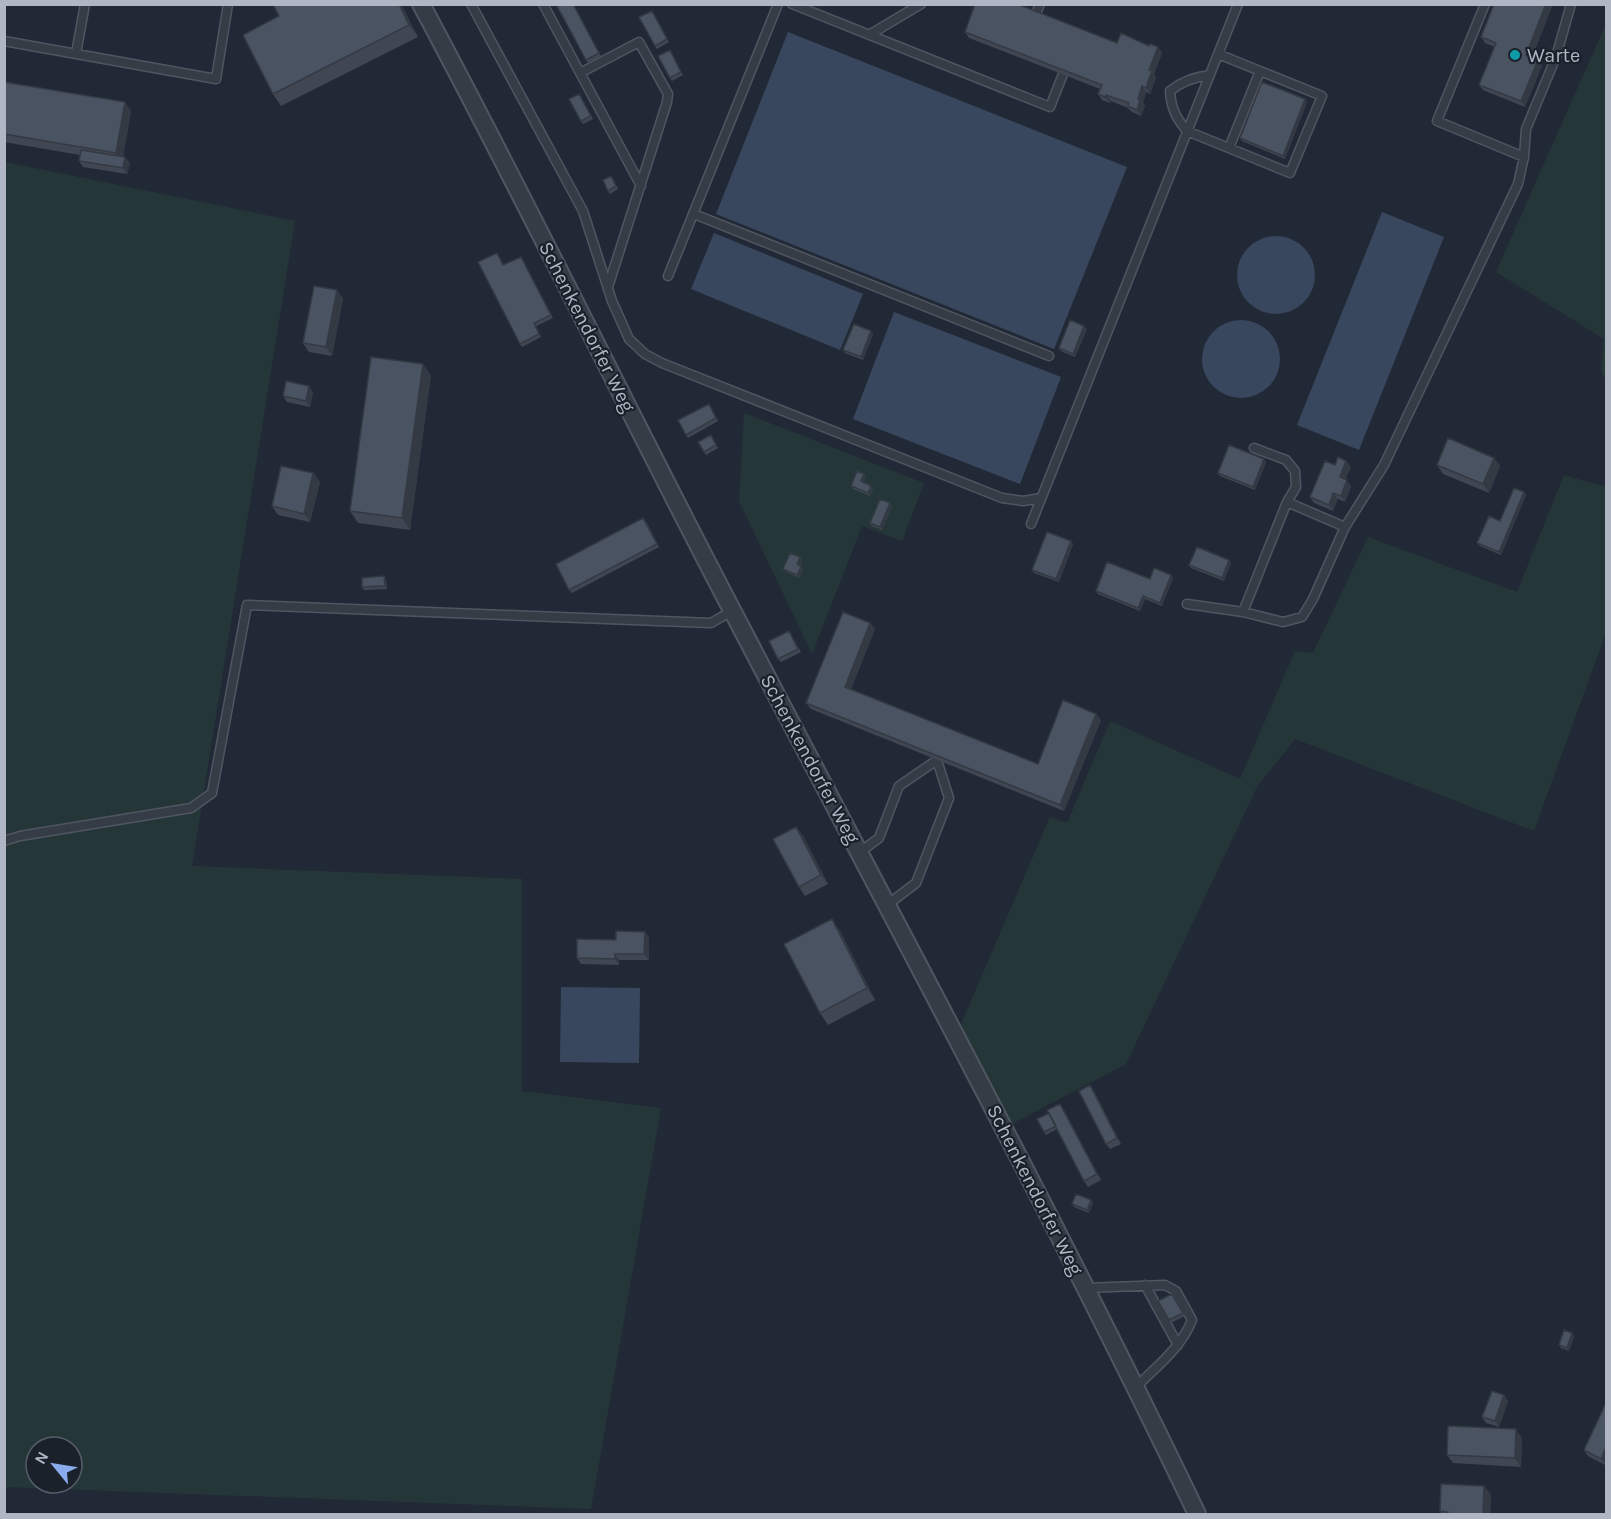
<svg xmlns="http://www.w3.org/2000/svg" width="1611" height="1519" font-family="Karla,sans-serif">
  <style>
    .green { fill: #253638; fill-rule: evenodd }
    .water { fill: #39475e }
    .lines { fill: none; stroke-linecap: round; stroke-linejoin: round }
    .lane-casing { stroke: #505661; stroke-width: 11 }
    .street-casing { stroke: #505661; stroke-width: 20 }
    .lane { stroke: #353c46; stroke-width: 8 }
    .street { stroke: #353c46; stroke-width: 16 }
    .wall { fill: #404753 }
    .shaded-wall { fill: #343a44 }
    .building { fill: #4a5361; stroke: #343a44; stroke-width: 1.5 }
    .culture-dot { fill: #0f9aa8; stroke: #1b212b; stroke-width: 2 }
    .labels { text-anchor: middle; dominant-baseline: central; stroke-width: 4.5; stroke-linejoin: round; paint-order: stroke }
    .poi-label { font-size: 20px; fill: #b0b6c3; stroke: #1b212b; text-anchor: start }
    .street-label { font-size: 20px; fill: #b0b6c3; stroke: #1b212b }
  </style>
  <rect width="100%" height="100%" fill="#222936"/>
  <path class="green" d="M1606 24V380L1601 371 1604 339 1496 272Z
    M5 162 295 221 192 866 522 879V1091L661 1108 591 1509 5 1487ZM36 1447H72V1483H36Z
    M744 413 924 483 902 541 862 526 812 654 739 501Z
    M1564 475 1606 487V633L1534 831 1295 739 1257 787 1126 1064 1010 1125 959 1029 1050 817 1067 823 1110 721 1240 779 1295 651 1313 653 1368 537 1517 592Z"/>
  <path class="water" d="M788 32 1127 167 1054 349 716 214Z
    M1382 212 1444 237 1359 450 1297 425Z
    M714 233 863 294 840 350 691 289Z
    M1237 275a39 39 0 1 1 78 0a39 39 0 1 1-78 0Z
    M894 312 1061 377 1020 484 853 419Z
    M1202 359a39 39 0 1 1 78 0a39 39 0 1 1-78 0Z
    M561 987 640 988 639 1063 560 1062Z"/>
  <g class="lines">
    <g class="lane-casing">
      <path id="lane" d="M471 4 583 211 612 301 629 339 645 354 662 363 1002 498 1023 501 1041 498
        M543 4 641 186
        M792 4 1050 107 1063 74
        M1485 4 1437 121 1524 157
        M1035 16 1040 4
        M869 35 921 4
        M4 41 216 79 228 4
        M76 54 85 4
        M580 73 639 42 668 94 667 102 608 287
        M1210 75C1194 77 1182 81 1170 91 1171 108 1176 118 1187 131L1290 173 1322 96 1218 54
        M1229 148 1260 71
        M694 214 1049 356
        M668 276 778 4
        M1254 448 1286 460 1295 471 1296 487 1287 502
        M1031 524 1238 4
        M1187 604 1243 612 1283 622 1302 617 1313 599 1345 527 1384 465 1518 184 1524 157 1526 129 1556 57 1571 4
        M1243 612 1287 502 1345 527
        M4 841 20 836 191 808 212 793 247 605 711 623 732 611
        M860 852 879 838 899 786 937 760 949 798 916 883 887 905
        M1145 1285 1178 1345
        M1085 1288 1165 1285 1176 1291 1192 1320C1181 1348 1157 1366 1136 1387"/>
    </g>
    <g class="street-casing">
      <path id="street" d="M421 4C529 205 627 410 733 612 889 912 1051 1209 1197 1514"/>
    </g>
    <use href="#lane" class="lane"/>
    <use href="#street" class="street"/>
  </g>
  <path class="wall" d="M273 4H401L418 37 281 106 273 94 279 16Z
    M573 4 601 56 588 63 586 60Z
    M1553 4 1532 57 1542 66 1525 107 1483 90 1479 85 1495 47 1485 43 1481 37Z
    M654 14 669 42 657 49 655 46Z
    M965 32 1149 46 1158 47 1162 53 1154 74 1156 77 1150 94 1146 92 1143 103 1145 106 1141 116 1132 112 1128 108 1111 101 1110 103 1102 100 1098 94 1100 89 969 38Z
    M670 50 683 75 672 81 670 78Z
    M4 82 131 111 123 157 130 163 127 174 83 167 79 161 80 155 4 142Z
    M581 97 593 119 583 124 581 121Z
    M1307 102 1285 159 1242 141 1240 138Z
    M613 179 618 189 610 194 608 191Z
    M499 256 504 265 521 257 553 318 536 326 541 337 522 347 520 344Z
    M337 290 343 299 332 356 309 352 303 343Z
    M1087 329 1075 357 1061 351 1059 348Z
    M873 334 863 360 845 353 843 350Z
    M431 375 410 530 358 523 350 511Z
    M313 392 310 407 287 402 283 396Z
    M711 407 718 421 688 438 686 435Z
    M711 435 718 448 706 455 698 442Z
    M1494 458 1500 466 1489 493 1443 474 1437 465Z
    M1264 459 1266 462 1255 490 1220 476 1218 473Z
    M1346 461 1351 467 1345 480 1351 486 1345 502 1338 499 1333 511 1314 503 1310 497 1335 465Z
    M313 473 320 482 310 522 278 515 272 506Z
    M864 474 866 477 863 482 871 486 873 489 870 496 853 489 851 486Z
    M1524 492 1526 495 1501 555 1480 546 1477 543 1500 521Z
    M890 503 892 506 882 530 872 526 870 523Z
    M646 521 659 547 572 593 569 590Z
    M1071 541 1073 544 1059 582 1034 573 1032 570Z
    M800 557 802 560 800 566 803 569 799 578 785 571 783 569Z
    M1229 560 1231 563 1224 581 1191 568 1189 565Z
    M1173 578 1162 606 1145 599 1140 611 1098 594 1096 591 1150 579Z
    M386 579 387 589 364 590 362 587Z
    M870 623 875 629 851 689 1038 764 1096 714 1101 720 1064 811 811 709 806 703Z
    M789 631 801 652 781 662 778 659Z
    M796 827 803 836 828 884 805 896 799 887Z
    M840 931 875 1000 828 1025 820 1013Z
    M645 932 649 938V960H619V965L581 964 577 958 616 940Z
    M1094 1091 1121 1144 1110 1149 1106 1144Z
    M1064 1110 1101 1180 1088 1187 1084 1181 1057 1129 1046 1135 1044 1132Z
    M1091 1200 1093 1203 1089 1213 1074 1207 1072 1204Z
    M1174 1297 1185 1316 1171 1323 1169 1320Z
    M1572 1333 1574 1336 1569 1351 1561 1348 1559 1345Z
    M1504 1395 1508 1401 1499 1427 1486 1423 1482 1417Z
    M1606 1403 1605 1465 1588 1456 1584 1450Z
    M1522 1438 1521 1467 1453 1463 1447 1455Z
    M1484 1486 1491 1495 1490 1515H1442L1440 1511Z"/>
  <path class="shaded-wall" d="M399 4H401L418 37 409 25Z
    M1546 4H1553L1530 61 1526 55Z
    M1158 47 1162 53 1154 74 1156 77 1150 94 1146 88 1149 70Z
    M1538 60 1542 66 1525 107 1521 101Z
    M1142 86 1146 92 1143 103 1145 106 1141 116 1137 110 1138 99Z
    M1106 95 1111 101 1110 103 1105 97Z
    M1305 99 1307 102 1285 159 1283 156Z
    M125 102 131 111 122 162 116 153Z
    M125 157 130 163 127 174 123 168Z
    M337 290 343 299 332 356 326 347Z
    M1084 326 1087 329 1075 357 1073 354Z
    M871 331 873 334 863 360 861 357Z
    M423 364 431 375 410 530 402 518Z
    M309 386 313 392 310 407 306 401Z
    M1494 458 1500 466 1489 493 1483 484Z
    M1264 459 1266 462 1255 490 1253 487Z
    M1346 461 1351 467 1344 483 1340 477Z
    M313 473 320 482 310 522 304 514Z
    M864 474 866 477 863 484 861 481Z
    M1347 480 1351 486 1345 502 1341 496Z
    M871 486 873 489 870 496 868 493Z
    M1524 492 1526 495 1501 555 1499 552Z
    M1333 493 1338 499 1333 511 1329 505Z
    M890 503 892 506 882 530 880 527Z
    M1071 541 1073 544 1059 582 1056 579Z
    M800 557 802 560 799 567 797 564Z
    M1229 560 1231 563 1224 581 1222 578Z
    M801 567 803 569 799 578 797 575Z
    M1171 575 1173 578 1162 606 1160 603Z
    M384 576 386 579 387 589 385 586Z
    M1143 596 1145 599 1140 611 1138 608Z
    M870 623 875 629 849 693 845 687Z
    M1096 714 1101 720 1064 811 1060 805Z
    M796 827 803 836 828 884 821 875Z
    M832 919 840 931 875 1000 867 988Z
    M645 932 649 938V960L644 954Z
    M615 954 619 960V965L615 959Z
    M1090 1085 1094 1091 1121 1144 1117 1138Z
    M1060 1104 1064 1110 1101 1180 1097 1174Z
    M1091 1200 1093 1203 1089 1213 1087 1210Z
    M1572 1333 1574 1336 1569 1351 1567 1348Z
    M1504 1395 1508 1401 1499 1427 1495 1421Z
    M1516 1429 1522 1438 1521 1467 1515 1458Z
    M1606 1447V1461L1605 1465 1601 1459Z
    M1484 1486 1491 1495 1490 1515 1483 1514Z"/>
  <path class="building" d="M273 4H399L409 25 273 94 243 35 279 16Z
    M556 4H573L599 53 586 60Z
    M975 4H1017L1117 43 1121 33 1149 46 1150 44 1158 47 1149 70 1152 71 1149 79 1146 88 1142 86 1138 99 1140 100 1137 110 1128 106 1129 103 1106 95 1105 97 1098 94 1102 85 965 32Z
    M1494 4H1546L1526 55 1538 60 1521 101 1479 85 1496 43 1481 37Z
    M652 11 667 39 655 46 639 17Z
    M670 50 681 72 670 78 658 56Z
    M4 82 125 102 116 153 4 134Z
    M1262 82 1305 99 1283 156 1240 138Z
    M579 94 591 116 581 121 569 99Z
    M81 150 125 157 123 168 79 161Z
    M611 176 616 186 608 191 603 180Z
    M497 253 503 265 521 257 551 315 534 323 539 334 520 344 478 262Z
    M314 286 337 290 326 347 303 343Z
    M1070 320 1084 326 1073 354 1059 348Z
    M854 324 871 331 861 357 843 350Z
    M371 357 423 364 402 518 350 511Z
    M286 381 309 386 306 401 283 396Z
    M709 404 716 418 686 435 678 420Z
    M711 435 716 445 704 452 698 442Z
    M1448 438 1494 458 1483 484 1437 465Z
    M1229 445 1264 459 1253 487 1218 473Z
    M1338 457 1346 461 1340 477 1347 480 1341 496 1333 493 1329 505 1310 497 1325 461 1335 465Z
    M281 466 313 473 304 514 272 506Z
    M857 471 864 474 861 481 871 486 868 493 851 486Z
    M1514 488 1524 492 1499 552 1477 543 1489 516 1500 521Z
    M880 499 890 503 880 527 870 523Z
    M643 518 657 544 569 590 556 564Z
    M1047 532 1071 541 1056 579 1032 570Z
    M1197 547 1229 560 1222 578 1189 565Z
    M790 553 800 557 797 564 801 567 797 575 783 569Z
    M1107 562 1150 579 1154 568 1171 575 1160 603 1143 596 1138 608 1096 591Z
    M384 576 385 586 362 587V578Z
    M843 612 870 623 845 687 1038 764 1063 700 1096 714 1060 805 806 703Z
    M789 631 798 649 778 659 769 641Z
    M796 827 821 875 799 887 773 839Z
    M832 919 867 988 820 1013 784 944Z
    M616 931 645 932 644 954H615V959L577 958V939L616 940Z
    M1090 1085 1117 1138 1106 1144 1079 1091Z
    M1060 1104 1097 1174 1084 1181 1047 1110Z
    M1049 1113 1056 1126 1044 1132 1037 1119Z
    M1076 1194 1091 1200 1087 1210 1072 1204Z
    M1172 1294 1183 1313 1169 1320 1158 1301Z
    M1564 1330 1572 1333 1567 1348 1559 1345Z
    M1492 1391 1504 1395 1495 1421 1482 1417Z
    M1606 1403V1447L1601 1459 1584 1450Z
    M1448 1426 1516 1429 1515 1458 1447 1455Z
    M1441 1484 1484 1486 1483 1514 1448 1515V1512L1440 1511Z"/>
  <circle class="culture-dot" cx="1515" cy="55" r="6"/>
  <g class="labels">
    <g class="poi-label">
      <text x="1527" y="55">Warte</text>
    </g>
    <g class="street-label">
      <text transform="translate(587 327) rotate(63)">Schenkendorfer Weg</text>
      <text transform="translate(810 759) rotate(62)">Schenkendorfer Weg</text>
      <text transform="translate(1035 1190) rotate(63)">Schenkendorfer Weg</text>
    </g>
  </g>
  <rect width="1611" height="1519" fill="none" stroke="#b0b6c3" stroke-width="12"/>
  <g transform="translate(54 1465) rotate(300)"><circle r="28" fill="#1b212b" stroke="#575d68" stroke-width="1.5"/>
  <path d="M0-4.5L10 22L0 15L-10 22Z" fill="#8aacee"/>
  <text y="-9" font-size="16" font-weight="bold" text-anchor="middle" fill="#b0b6c3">N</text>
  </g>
</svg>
